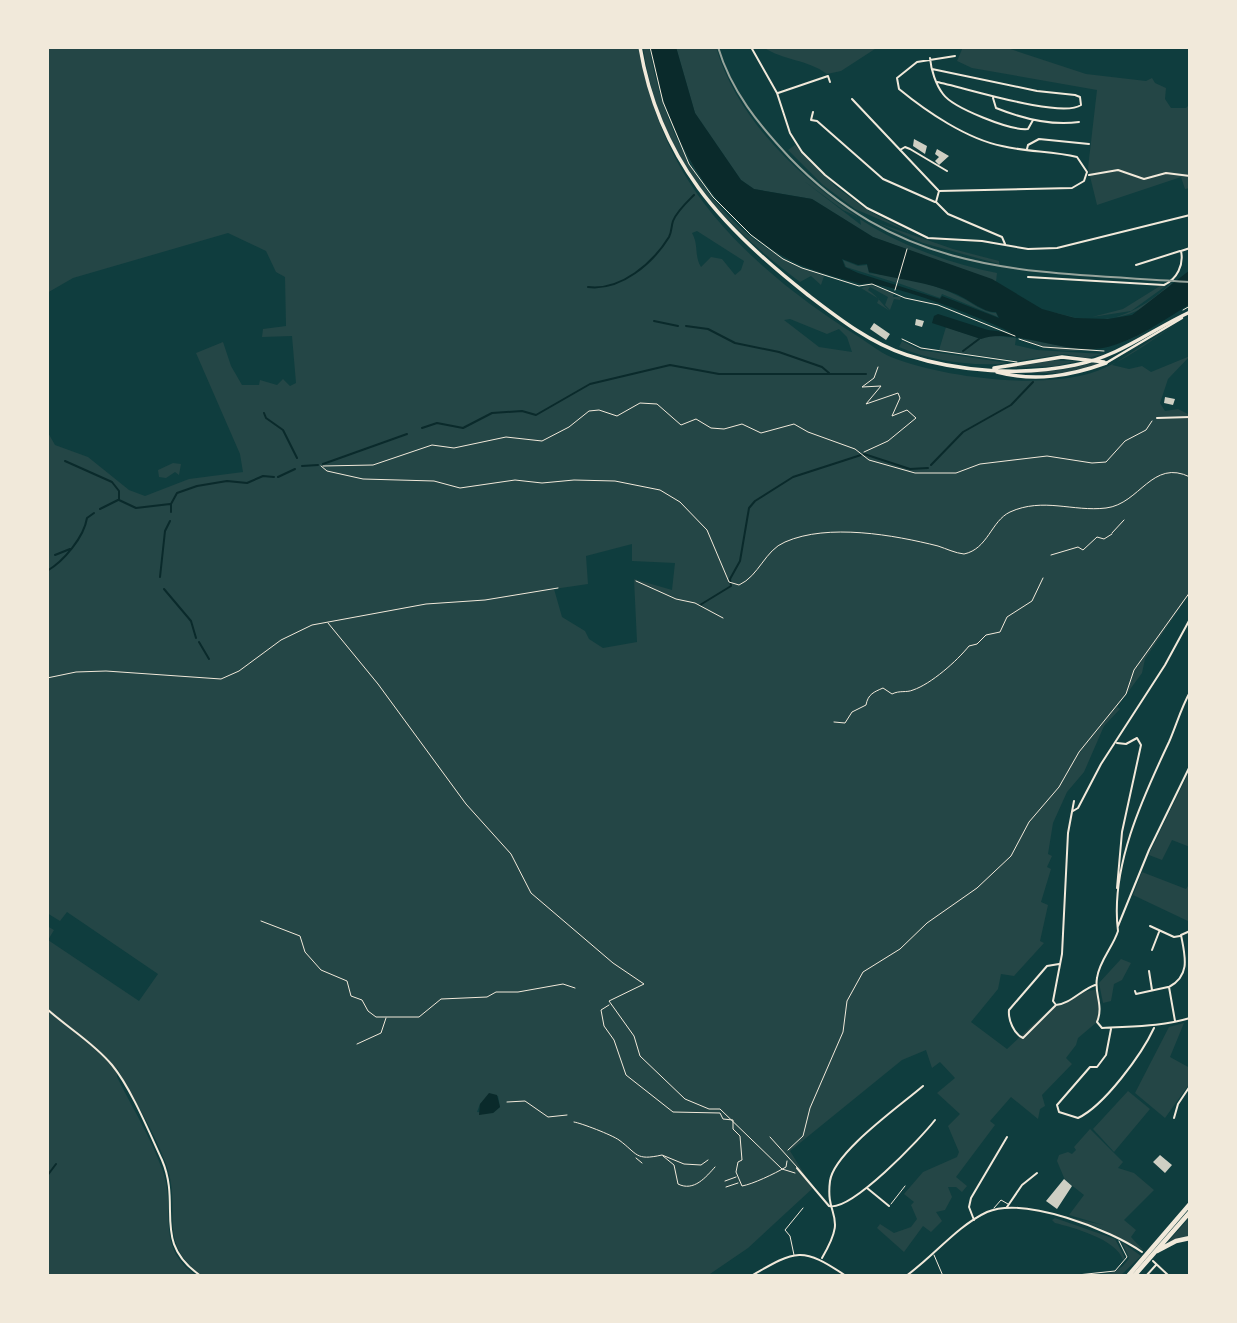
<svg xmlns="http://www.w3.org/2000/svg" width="1237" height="1323" font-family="Poppins,sans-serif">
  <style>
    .green { fill: #244646; fill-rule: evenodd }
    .water { fill: #0a2a2b; fill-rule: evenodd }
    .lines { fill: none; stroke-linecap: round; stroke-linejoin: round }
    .stream { stroke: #0a2a2b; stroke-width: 2 }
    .building { fill: #cfcfc3 }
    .path { stroke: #f1e9da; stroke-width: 1 }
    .service { stroke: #f1e9da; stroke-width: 1 }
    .minor { stroke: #f1e9da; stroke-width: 2 }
    .tertiary { stroke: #f1e9da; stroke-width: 2.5 }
    .primary { stroke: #f1e9da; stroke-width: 3.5 }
    .trunk { stroke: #f1e9da; stroke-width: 4.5 }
    .rail { stroke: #97a49c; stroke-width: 2 }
  </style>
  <rect width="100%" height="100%" fill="#0f3d3e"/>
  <path class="green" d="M47 47H638C647 91 660 133 683 172 723 240 793 296 859 337 870 344 879 352 891 357 942 377 1030 388 1084 375 1123 365 1156 336 1190 315L1112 365 1129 369 1142 366 1151 372 1190 356 1168 379 1160 403 1165 411 1178 409 1190 415V593L1145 659 1142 673 1117 707 1120 709 1104 726 1084 772 1067 792 1053 823 1048 854 1052 856 1047 867 1051 869 1041 902 1048 905 1040 941 1044 943 1014 976 1001 974 998 989 971 1022 1007 1049 1053 1006C1069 1008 1079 989 1096 990L1099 1003 1097 1022 1078 1038 1076 1045 1066 1058 1072 1064 1042 1095 1045 1106 1040 1109 1038 1119 1011 1097 990 1121 995 1125 956 1177 967 1186 962 1192 956 1187H948L952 1197 945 1210 936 1212 942 1221 931 1232 923 1226 904 1252 877 1228 880 1224 894 1233 911 1227 917 1219 911 1205 914 1202 904 1194 923 1172 957 1157 959 1152 948 1126 960 1114 937 1093 955 1078 940 1062 932 1068 926 1050 902 1060 790 1151 813 1188 748 1248 707 1276H203C155 1243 183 1210 166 1164 154 1131 134 1099 117 1068V1077C132 1107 151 1138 162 1169 178 1211 153 1246 197 1276H47V926L54 930 48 940 139 1001 158 974 67 912 60 921 47 913V431L55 445 88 457 129 490 145 496 189 479 243 472 240 454 196 353 223 342 231 366 242 385H259L260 380 277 385 283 379 290 386 296 383 292 336 262 337 263 329 286 326 285 277 276 272 266 251 228 233 73 278 47 293ZM697 231 744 261 741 270 735 275 722 259 711 257 701 267C694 256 699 245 692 233ZM790 319 827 334 839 329 847 337 852 352 819 347 784 320ZM632 544V561L675 563 672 590 634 579 637 642 603 648 589 639 585 631 562 617 554 589 588 584 586 556ZM498 1096 500 1107 493 1113 477 1112 480 1104Z
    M643 47H649C667 150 721 242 824 276L821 285 811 276 800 282C717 220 658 153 643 47Z
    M650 47C665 133 708 207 782 255 797 265 817 267 830 276 728 244 667 150 650 47Z
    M676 47H716C737 119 798 176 858 217L843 210 804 181 861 225 860 219C899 245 951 264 997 273L996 282 873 237 812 199 754 189 741 180 695 113Z
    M763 47H878L841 71 827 74C807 59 784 61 763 47Z
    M963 47H1004L1086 74 1146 81 1152 78 1155 83 1166 88 1165 99 1171 108H1186L1190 104V188L1185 189 1181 177 1097 205 1088 168 1097 90 972 68 957 61Z
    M795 145 836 187 869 211 909 232 855 209 823 185 788 150Z
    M878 223 953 249 999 261V264L923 243Z
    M843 260 858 266 867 265 869 273 898 277 897 283 846 267Z
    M900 278C921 281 941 287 960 297 971 302 984 313 996 313L998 317 942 294 940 298 898 283Z
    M1172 282C1172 285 1165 291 1160 296 1128 323 1090 324 1051 312 1058 313 1068 316 1077 318 1114 327 1147 306 1172 282Z
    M871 285 894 293 893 297H901L900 300 894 299 890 310 885 305 888 297 870 287 868 290C878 296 882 305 890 311L877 303 879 299 861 288Z
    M1167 285 1131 311 1092 317 1123 309 1160 286Z
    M946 327 981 339 987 335 1016 338 1015 345 1037 350 1102 354 1087 358 1064 354 1018 361 939 350Z
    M1150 329C1112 352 1060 360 1019 338L1079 349Z
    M902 341 920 350 1009 363C974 367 931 361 899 347Z
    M1047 360 1077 361 1056 366 1004 368Z
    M1094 363 1100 364 1067 373H1009L1060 370Z
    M173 463 181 464 179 475 175 472 166 478 159 477 158 470Z
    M1190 770V847L1172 840 1162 860 1149 855 1150 852Z
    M1142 872 1186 889 1190 883V922L1133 895Z
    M1121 959 1131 963 1122 980 1114 984 1111 1001 1103 1003 1099 983Z
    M1184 1023 1170 1057 1190 1068V1083L1165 1118 1135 1093 1169 1027Z
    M1128 1091 1150 1109 1114 1152 1093 1129Z
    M1090 1129 1123 1162 1118 1168 1134 1173 1154 1190 1124 1220 1136 1230 1131 1237 1143 1250 1097 1227 1050 1213 1103 1225 1069 1215 1084 1195 1065 1180 1057 1161 1059 1155 1068 1152 1072 1154 1076 1150 1074 1147Z
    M1190 1217V1237L1166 1244Z
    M1055 1218 1115 1239 1125 1258 1123 1260C1117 1239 1071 1227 1055 1223L1052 1220Z
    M1122 1242 1141 1256 1120 1276H1072C1095 1273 1115 1280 1129 1258Z"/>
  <path class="water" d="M650 47H676L695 113 741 180 754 189 812 199 873 237 992 279 1042 309 1075 318 1108 319 1132 315 1190 270V304C1164 320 1134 342 1103 348 1066 355 1011 327 981 339L932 323 934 316 938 314 988 330 1012 333C989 320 880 278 861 284 840 278 819 273 800 265 715 226 665 135 650 47ZM842 259 858 265 867 264 869 272C899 280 926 281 956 294 968 299 984 313 996 312L999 318 942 296 940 299 858 273 845 267Z
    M489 1093 497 1095 500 1107 493 1113 479 1115 480 1104Z"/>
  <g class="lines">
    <path class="stream" d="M588 287C621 291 653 263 669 237 672 231 671 227 673 221 677 211 687 202 694 195
      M654 321 678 326
      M686 326 708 329 735 343 779 352 822 367 829 373
      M963 351 979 339
      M264 413 266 418 283 430 297 458
      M422 428 437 423 463 428 492 413 522 411 536 415 590 384 670 365 719 374H866
      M864 454 910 469 928 468
      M65 461 112 482 119 491V500
      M323 464 407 434
      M931 465 963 432 1011 405 1033 382
      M302 466 318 465
      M278 477 295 469
      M119 500 136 508 170 504
      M100 509 118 500
      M171 512V504L177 493 197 486 227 481 247 483 263 476 274 477
      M55 555 70 549
      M47 571C64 561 84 537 87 518L94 513
      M160 577 165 531 170 521
      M164 589 191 621 196 638
      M700 605 731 586 730 579 740 561 749 508 755 501 793 477 861 455
      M199 642 209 659
      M47 1176 56 1164"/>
  </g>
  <path class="building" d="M914 139 927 146 925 154 913 146Z
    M937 149 949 156 939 165 935 161 939 157 935 154Z
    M916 319 924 321 922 327 915 325Z
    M874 323 890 334 886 340 870 329Z
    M1165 397 1175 399 1173 405 1164 403Z
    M1160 1155 1172 1165 1165 1173 1153 1162Z
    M1064 1179 1072 1186 1057 1209 1046 1201Z"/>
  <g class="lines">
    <path class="path" d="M650 47 663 102 689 164 713 197 751 235 783 259 802 268 859 286 872 284 905 298 938 305 1015 336
      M895 290 907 249
      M1183 310 1190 306
      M864 452 888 441 916 418 907 410 892 416 900 398 898 393 866 404 881 386 862 387 874 378 878 367
      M321 466 327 471 363 479 434 481 460 488 515 480 542 483 574 480 615 481 660 490 680 502 707 530 729 582 739 585C759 576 765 550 785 542 828 523 894 535 938 546 947 549 955 553 964 554 988 549 991 521 1010 512 1043 497 1073 512 1106 508 1140 504 1152 458 1190 477
      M323 466 373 465 432 445 454 448 506 437 542 441 569 427 589 411 599 410 617 416 640 403 657 404 681 425 696 419 711 428 724 429 742 424 761 433 794 424 808 432 855 449 869 460 915 473H956L980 464 1047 456 1092 463 1106 462 1125 441 1146 430 1152 421
      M1112 533 1124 520
      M1051 555 1078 547 1083 550 1097 537 1104 539 1112 534
      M636 581 676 599 695 603 723 618
      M328 623 378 684 466 804 511 854 531 893 613 963 644 984 609 1001 634 1036 640 1056 685 1099 709 1109H720L782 1169 795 1173
      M47 678 76 672 106 671 221 679 239 671 281 640 312 625 426 604 485 600 558 588
      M834 722 845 723 852 712 866 705C868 694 874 692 883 688L892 694C900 690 906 693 913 690 931 684 957 661 969 646L977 644 986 635 1000 632 1007 617 1032 601 1043 578
      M261 921 300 936 305 952 321 970 347 981 351 996 362 1000 368 1011 376 1017H419L441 999 487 997 496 992H518L563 984 575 988
      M609 1005 601 1010 604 1026 614 1040 626 1075 673 1112 720 1113 723 1119 733 1120V1129L740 1136 742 1160 738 1162 736 1172 742 1186C753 1184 774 1174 786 1167L787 1161
      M357 1044 381 1033 386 1018
      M507 1102 525 1101 548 1117 567 1115
      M574 1122C581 1123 612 1135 619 1140 638 1154 635 1161 662 1155L684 1164 701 1165 708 1160
      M788 1150 803 1136 810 1108 843 1032 847 1001 863 972 900 949 927 923 977 888 1011 856 1029 822 1059 787 1079 752 1126 694 1134 670 1190 592
      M663 1156 674 1165 678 1184C694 1192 706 1177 715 1167
      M636 1158 642 1163
      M725 1181 736 1177
      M726 1187 738 1183"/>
    <path class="service" d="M902 339 921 348 1017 362
      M1019 339 1043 347 1104 351
      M770 1137 797 1167
      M891 1204 905 1186
      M994 1208 1001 1200 1008 1204
      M794 1255 790 1236 785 1230 803 1208
      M934 1255 943 1276
      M1068 1276 1115 1271 1127 1257 1119 1241"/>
    <path class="minor" d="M751 47 777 93 790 133 802 152 825 175 867 208 928 238 982 241 1028 249 1057 248 1190 215
      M955 56 917 62 897 78 899 89C927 112 967 139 1002 146 1027 152 1053 151 1077 157L1087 172 1084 181 1072 188 939 191 936 202 948 214 1002 237 1005 244
      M930 58C931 70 936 85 943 94 953 108 1011 131 1028 129L1033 120
      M932 69 1037 91 1075 95 1080 97 1081 105C1061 119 963 87 937 82
      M778 93 828 76 830 82
      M993 98 996 108C1021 118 1052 126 1079 122
      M852 99 938 190
      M813 112 811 120 817 121 883 179 935 202
      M1027 149 1028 145 1039 139 1089 144
      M900 150 905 147 910 149 947 171
      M1089 175 1118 170 1144 179 1166 173 1190 176
      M1136 265 1180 251
      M1028 277 1164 285C1177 279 1184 265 1181 251L1190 248
      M1157 418 1190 417
      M1190 692C1181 708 1176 726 1169 742 1142 799 1110 868 1118 931 1113 947 1099 961 1097 978 1094 994 1104 1005 1097 1022L1102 1028C1132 1026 1160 1027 1190 1018
      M1074 801 1068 833 1062 954 1053 1001 1056 1005C1070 1004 1081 990 1095 985
      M1073 811 1078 808 1101 764 1165 665 1190 619
      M1117 888 1122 832 1141 745 1137 738 1126 744 1117 743
      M1118 926 1149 850 1190 766
      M1150 926 1174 937 1180 936
      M1152 950 1159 932
      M1149 971 1152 990
      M1135 991 1136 994 1168 987
      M1056 1005 1023 1038C1014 1034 1008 1020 1009 1010L1047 966 1059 964
      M47 1009C68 1028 94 1043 112 1065 131 1088 149 1132 162 1160 182 1207 151 1242 201 1276
      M1175 1021 1169 987C1191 975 1185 956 1181 935L1190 931
      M1111 1029 1106 1055 1097 1067H1090L1057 1105 1059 1112 1078 1118C1104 1106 1142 1054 1154 1028
      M1174 1118 1178 1104 1190 1086
      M797 1168 829 1206C851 1212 921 1138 935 1120
      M867 1188 889 1206
      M1007 1207 1022 1185 1037 1173
      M974 1220 969 1207 971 1198 1007 1137
      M822 1258C849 1212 825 1220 830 1181 834 1152 900 1106 923 1086
      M1153 1261 1169 1276
      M751 1276C796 1250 802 1246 846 1276
      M906 1276C933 1257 957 1226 987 1212 1024 1196 1111 1230 1142 1252
      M1146 1276 1156 1265"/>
    <path class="tertiary" d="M1106 363 1182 318"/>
    <path class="primary" d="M640 47C659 160 721 227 808 295 838 318 870 343 907 355 959 372 1022 376 1075 365 1118 357 1151 330 1190 312
      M994 368 1062 357 1104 362
      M997 372C1035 382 1070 376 1106 363"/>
    <path class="trunk" d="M1157 1251 1176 1241 1190 1238
      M1128 1276 1190 1204
      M1134 1276 1190 1212"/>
    <path class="rail" d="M718 47C731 91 759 125 790 158 907 279 1035 271 1190 282"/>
  </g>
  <rect width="1237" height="1323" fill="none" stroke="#f1e9da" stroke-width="98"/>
</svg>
